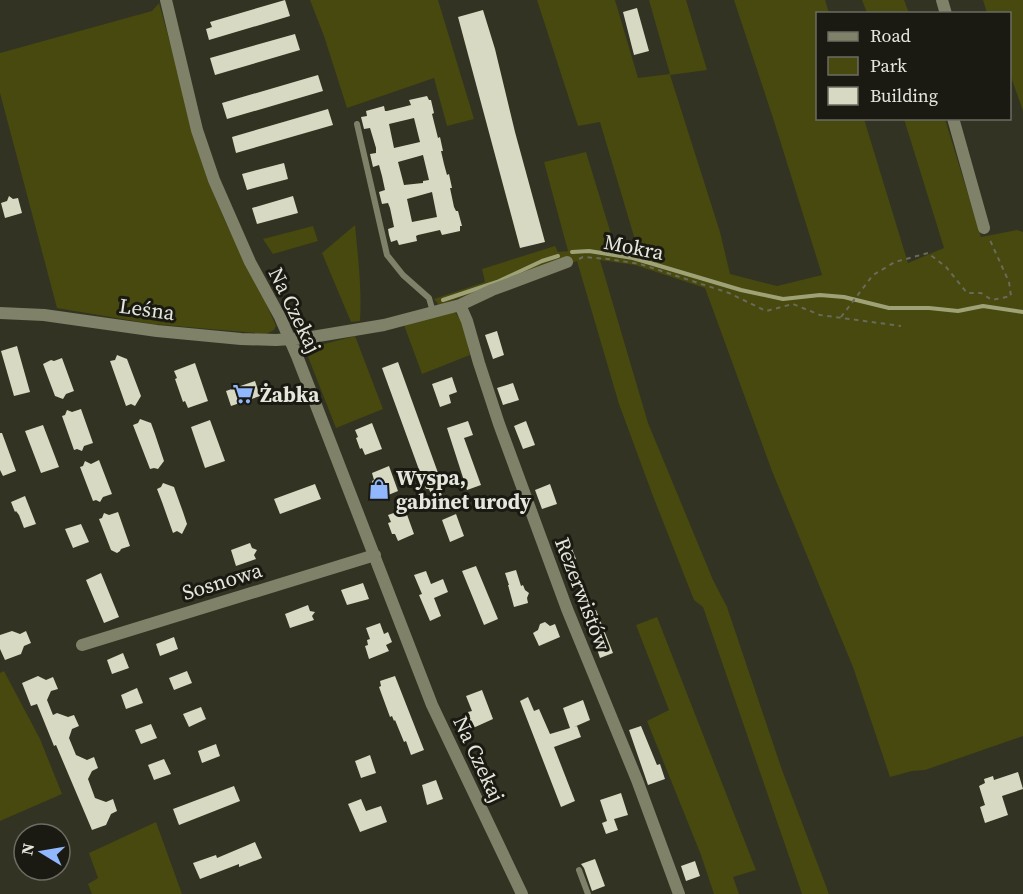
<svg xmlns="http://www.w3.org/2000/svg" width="1023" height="894" font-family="'Source Serif 4',serif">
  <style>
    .green { fill: #47490f }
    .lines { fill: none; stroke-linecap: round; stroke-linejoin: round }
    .stream { stroke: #9fa277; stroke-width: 4 }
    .building { fill: #d7d9c3; fill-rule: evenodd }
    .path { stroke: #696a5a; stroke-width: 2; stroke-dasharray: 4.5 4.5; stroke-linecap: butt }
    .lane { stroke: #7f8169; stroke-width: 6 }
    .street { stroke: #7f8169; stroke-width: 12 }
    .labels { text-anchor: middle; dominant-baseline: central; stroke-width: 6; stroke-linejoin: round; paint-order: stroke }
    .street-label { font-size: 21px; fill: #e6e7dc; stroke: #1a1a13 }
    .poi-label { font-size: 21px; font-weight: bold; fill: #e6e7dc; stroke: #1a1a13; text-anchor: start }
  </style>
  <rect width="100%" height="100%" fill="#323322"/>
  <path class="green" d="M310 0H438L474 119 447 126 434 78 347 108 324 36Z
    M537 0H615L638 78 670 74 649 0H686L707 70 670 75 720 232 730 274 777 286 822 275 773 118 734 0H825L829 13 818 14V118L864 119 908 263 944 248 904 119H945L981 237 1017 230 1023 232V736L925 770 912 771 890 777 853 667 772 471 705 288 635 265 600 260 648 423 713 580 727 607 782 770 829 894H802L703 607 694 600 653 496 619 404 577 261 491 296 487 288 439 305 434 299 485 282 482 269 555 246 558 252 568 251 544 162 586 152 615 247 638 250 600 122 578 126Z
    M862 0H904L909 13H867Z
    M983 0H1023V111L1010 74V14L987 13Z
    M159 3 208 181 226 223 265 301 276 326 274 330 266 334 152 324 57 308 0 93V53L152 11Z
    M355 225C358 257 362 289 360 321L351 322 322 253Z
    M313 226 318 241 273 254 263 239Z
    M455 312 463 324 470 355 422 374 404 325Z
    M355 336 383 409 336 428 305 349Z
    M657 617 756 870 733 877 739 894H714L701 855 647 721 669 710 636 625Z
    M4 671 40 739 62 794 0 821V673Z
    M156 822 182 894H92L88 884 98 878 89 853Z"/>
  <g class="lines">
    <path class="stream" d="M572 252 589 251 633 258 741 290 783 299 820 295 844 297 889 308H929L958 311 983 306 1023 312
      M443 300 497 282 542 261 558 256"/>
  </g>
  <path class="building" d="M285 0 290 16 209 40 206 29 212 27 210 22Z
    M637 8 649 51 634 55 623 12Z
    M483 10 495 49 515 132 545 242 520 248 458 17Z
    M295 34 300 50 215 75 210 58Z
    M318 75 323 91 227 119 222 103Z
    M427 96 429 100H431L434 113 432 114 438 138 440 137 443 151H441L444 164 447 175 449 174 452 188H450L454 207 456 211H458L462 226H460V231L442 235 440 230 418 235 416 236 417 241 399 245 397 240 391 242 389 235 388 229 394 227 390 208 388 203 382 204 379 192 385 190 382 176 379 165 373 167 370 154 376 153V148L370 128 364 129 361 117 367 116 366 111 384 106 385 111H387L411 105 409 100ZM414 118 420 142 394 148 389 124ZM423 155 429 180 423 181V183L404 185 398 162ZM432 192 437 217 412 222 407 199Z
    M328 109 333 125 236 153 232 137Z
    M284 163 288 179 247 190 242 174Z
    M9 196 13 199 18 198 22 213 5 218 1 203 7 201Z
    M293 196 298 213 257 224 252 208Z
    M497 331 504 355 493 359 485 335Z
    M17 346 30 392 14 396 1 351Z
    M117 355 127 359 141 396 135 406 131 404 126 406 110 361 115 360Z
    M62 358 74 391 66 394 63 399 55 396 43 364 51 360 54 361Z
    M398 362 442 484 438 486 443 498 434 501 429 489H426L382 368Z
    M195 363 208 401 188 408 185 401 183 402 175 379 177 378 174 371Z
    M452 377 457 392 449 395 451 403 440 407 432 384Z
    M255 381 260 396 231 406 226 391Z
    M513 383 519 400 503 405 497 388Z
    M81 409 93 443 84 446 82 451 77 449 74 450 62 416 65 415 67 410 72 412Z
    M140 419 151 423 155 434 164 461 158 469 154 468 150 469 133 425 138 423Z
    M210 420 225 461 205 468 191 427Z
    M468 421 473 435 464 438 481 485 467 490 447 428Z
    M526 421 535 445 523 449 514 426Z
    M372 423 382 449 365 455 362 448 360 449 356 438 358 437 355 430Z
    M43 425 59 467 41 473 25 431Z
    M0 433H2L16 471 3 476 0 470Z
    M99 460 112 494 103 497 100 502 96 500 93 501 80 467 83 466 85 461 91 464Z
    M389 466 398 491 381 498 379 491 376 492 372 481 374 480 372 473Z
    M163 483 174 487 183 512 187 524 182 534 177 531 173 533 162 502 157 489 161 487Z
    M315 484 321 499 280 514 274 499Z
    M550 484 557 504 542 509 535 490Z
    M25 496 36 524 24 528 19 515 16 511 15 512 11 502Z
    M405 509 414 534 398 541 395 534H392L388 523 391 522 388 515Z
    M118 512 130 546 121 549 120 551 117 553 111 550 99 519 102 518 104 513 109 515Z
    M456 514 464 536 450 542 442 520Z
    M81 524 89 542 73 548 65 529Z
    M561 540 565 542 569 541 576 559 562 565 555 546 559 544Z
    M250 543 252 548 257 550 254 555 256 559 236 566 231 550Z
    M476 566 498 619 484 625 462 571Z
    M516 570 521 586 523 585 525 590 529 593 527 598 528 603 514 607 508 585H509L505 573Z
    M426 571 431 584 443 579 448 592 434 598 441 616 430 621 419 595 422 594 414 575Z
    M101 573 119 617 104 623 86 580Z
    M363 583 369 599 347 605 341 590Z
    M308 605 310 611 315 612 312 616 314 620 290 628 285 614Z
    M596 610 613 653 600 658 596 646H598L591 635 583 615Z
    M545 622 550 626 555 624 560 637 539 646 533 633 538 630 540 624Z
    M380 623 384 634 388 632 392 642 386 645 389 651 369 659 365 646 368 645 367 640 370 639 366 628Z
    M12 631 20 634 26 631 31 643 24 646 21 654 5 660 0 649V635Z
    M174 637 178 649 160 656 156 644Z
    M123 653 129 668 112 674 107 660Z
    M187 671 192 683 174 690 169 678Z
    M38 676 46 680 53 677 58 689 51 691 47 700 53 715 57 713 68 717 74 715 79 726 72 729 69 738 76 755 87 760 94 757 98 768 92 771 88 779 95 798 106 802 113 799 117 811 111 814 106 825 92 830 56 745 54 746 37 704 31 706 22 683Z
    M395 676 424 750 411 755 406 741 404 742 395 720 394 721 392 716 390 717 379 687 381 686 380 681Z
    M137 688 143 703 126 709 121 695Z
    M482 690 493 719 462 733 457 720 470 716 468 712 472 711 466 696Z
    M528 697 534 711 539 709 550 734 570 728 563 708 583 700 590 720 574 727 577 726 581 737 554 747 575 801 561 807 520 701Z
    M201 707 206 719 189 727 183 714Z
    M151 724 157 738 141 744 135 730Z
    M641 726 657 765 660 764 665 779 648 785 629 730Z
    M216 744 220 756 202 763 198 751Z
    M370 755 376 773 361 778 355 761Z
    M164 759 171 774 154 780 148 765Z
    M1018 772 1023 789 1002 796 1008 815 985 823 980 807 985 805 979 786 985 783 984 779 993 776 994 780Z
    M436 780 443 799 427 805 422 785Z
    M234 786 240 801 179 825 173 809Z
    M621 793 628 815 614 819 618 830 606 834 602 823 607 821 600 800Z
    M361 799 366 811 381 806 387 822 360 832 348 804Z
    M255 842 262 858 239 867V864L200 879 193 863 216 855 217 858Z
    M595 859 605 886 592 891 584 868 581 864Z
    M695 861 700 876 686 881 681 866Z"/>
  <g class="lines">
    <path class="path" d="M579 259 583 257 608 259 640 264 729 293 766 311 793 304 820 315 901 326
      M841 317 873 275 895 262 928 253 946 267 967 293H981L992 300 1011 296 1009 282 989 238"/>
    <path class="lane" d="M357 124 387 255 403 275 429 298 433 312
      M579 870 588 894"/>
    <path class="street" d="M166 0 197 130 214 180 250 262 280 317 297 356 432 705 522 894
      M942 0 946 14
      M953 118 984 228
      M460 305 467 321 479 363 499 424 567 609 637 780 679 894
      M0 313 44 315 157 331 241 339 276 340 306 338 384 325 460 305 492 290 567 262
      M82 645 375 555"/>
  </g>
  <defs>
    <g id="supermarket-bare" transform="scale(1.62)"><path d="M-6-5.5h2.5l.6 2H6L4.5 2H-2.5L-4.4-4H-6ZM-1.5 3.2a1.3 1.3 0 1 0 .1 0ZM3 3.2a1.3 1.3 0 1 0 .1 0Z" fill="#91b8fd" stroke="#1a1a13" stroke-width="2.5" paint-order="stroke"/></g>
    <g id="shop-bare" transform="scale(1.62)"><path d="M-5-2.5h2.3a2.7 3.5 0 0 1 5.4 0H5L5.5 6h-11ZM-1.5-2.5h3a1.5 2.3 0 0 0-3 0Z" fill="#91b8fd" stroke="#1a1a13" stroke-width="2.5" paint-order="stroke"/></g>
  </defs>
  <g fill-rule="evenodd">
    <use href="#supermarket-bare" x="243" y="394"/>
    <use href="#shop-bare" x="379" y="489"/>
  </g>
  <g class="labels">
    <g class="street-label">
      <text transform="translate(634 247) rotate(11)">Mokra</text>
      <text transform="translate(147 309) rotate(8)">Leśna</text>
      <text transform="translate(295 310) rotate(64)">Na Czekaj</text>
      <text transform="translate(222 581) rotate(-17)">Sosnowa</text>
      <text transform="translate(583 594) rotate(69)">Rezerwistów</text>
      <text transform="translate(479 759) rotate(65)">Na Czekaj</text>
    </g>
    <g class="poi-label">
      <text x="260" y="394">Żabka</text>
      <text x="396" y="477">Wyspa,<tspan x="396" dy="24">gabinet urody</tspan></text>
    </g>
  </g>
  <rect x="816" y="12" width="195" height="108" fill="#1a1a13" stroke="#6c6c63" stroke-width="1.5"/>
  <rect x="828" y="32" width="30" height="9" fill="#7f8169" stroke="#6c6c63" stroke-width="1.5"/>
  <text x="870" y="42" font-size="18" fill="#e6e7dc">Road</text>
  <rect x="828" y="57" width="30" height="18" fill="#47490f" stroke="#6c6c63" stroke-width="1.5"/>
  <text x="870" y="72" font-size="18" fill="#e6e7dc">Park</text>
  <rect x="828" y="87" width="30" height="18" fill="#d7d9c3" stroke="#6c6c63" stroke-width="1.5"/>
  <text x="870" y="102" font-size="18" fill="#e6e7dc">Building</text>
  <g transform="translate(42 852) rotate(281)"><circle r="28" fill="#1a1a13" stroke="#6c6c63" stroke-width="1.5"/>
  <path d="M0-4.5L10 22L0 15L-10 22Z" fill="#91b8fd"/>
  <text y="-9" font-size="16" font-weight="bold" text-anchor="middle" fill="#e6e7dc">N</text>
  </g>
</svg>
